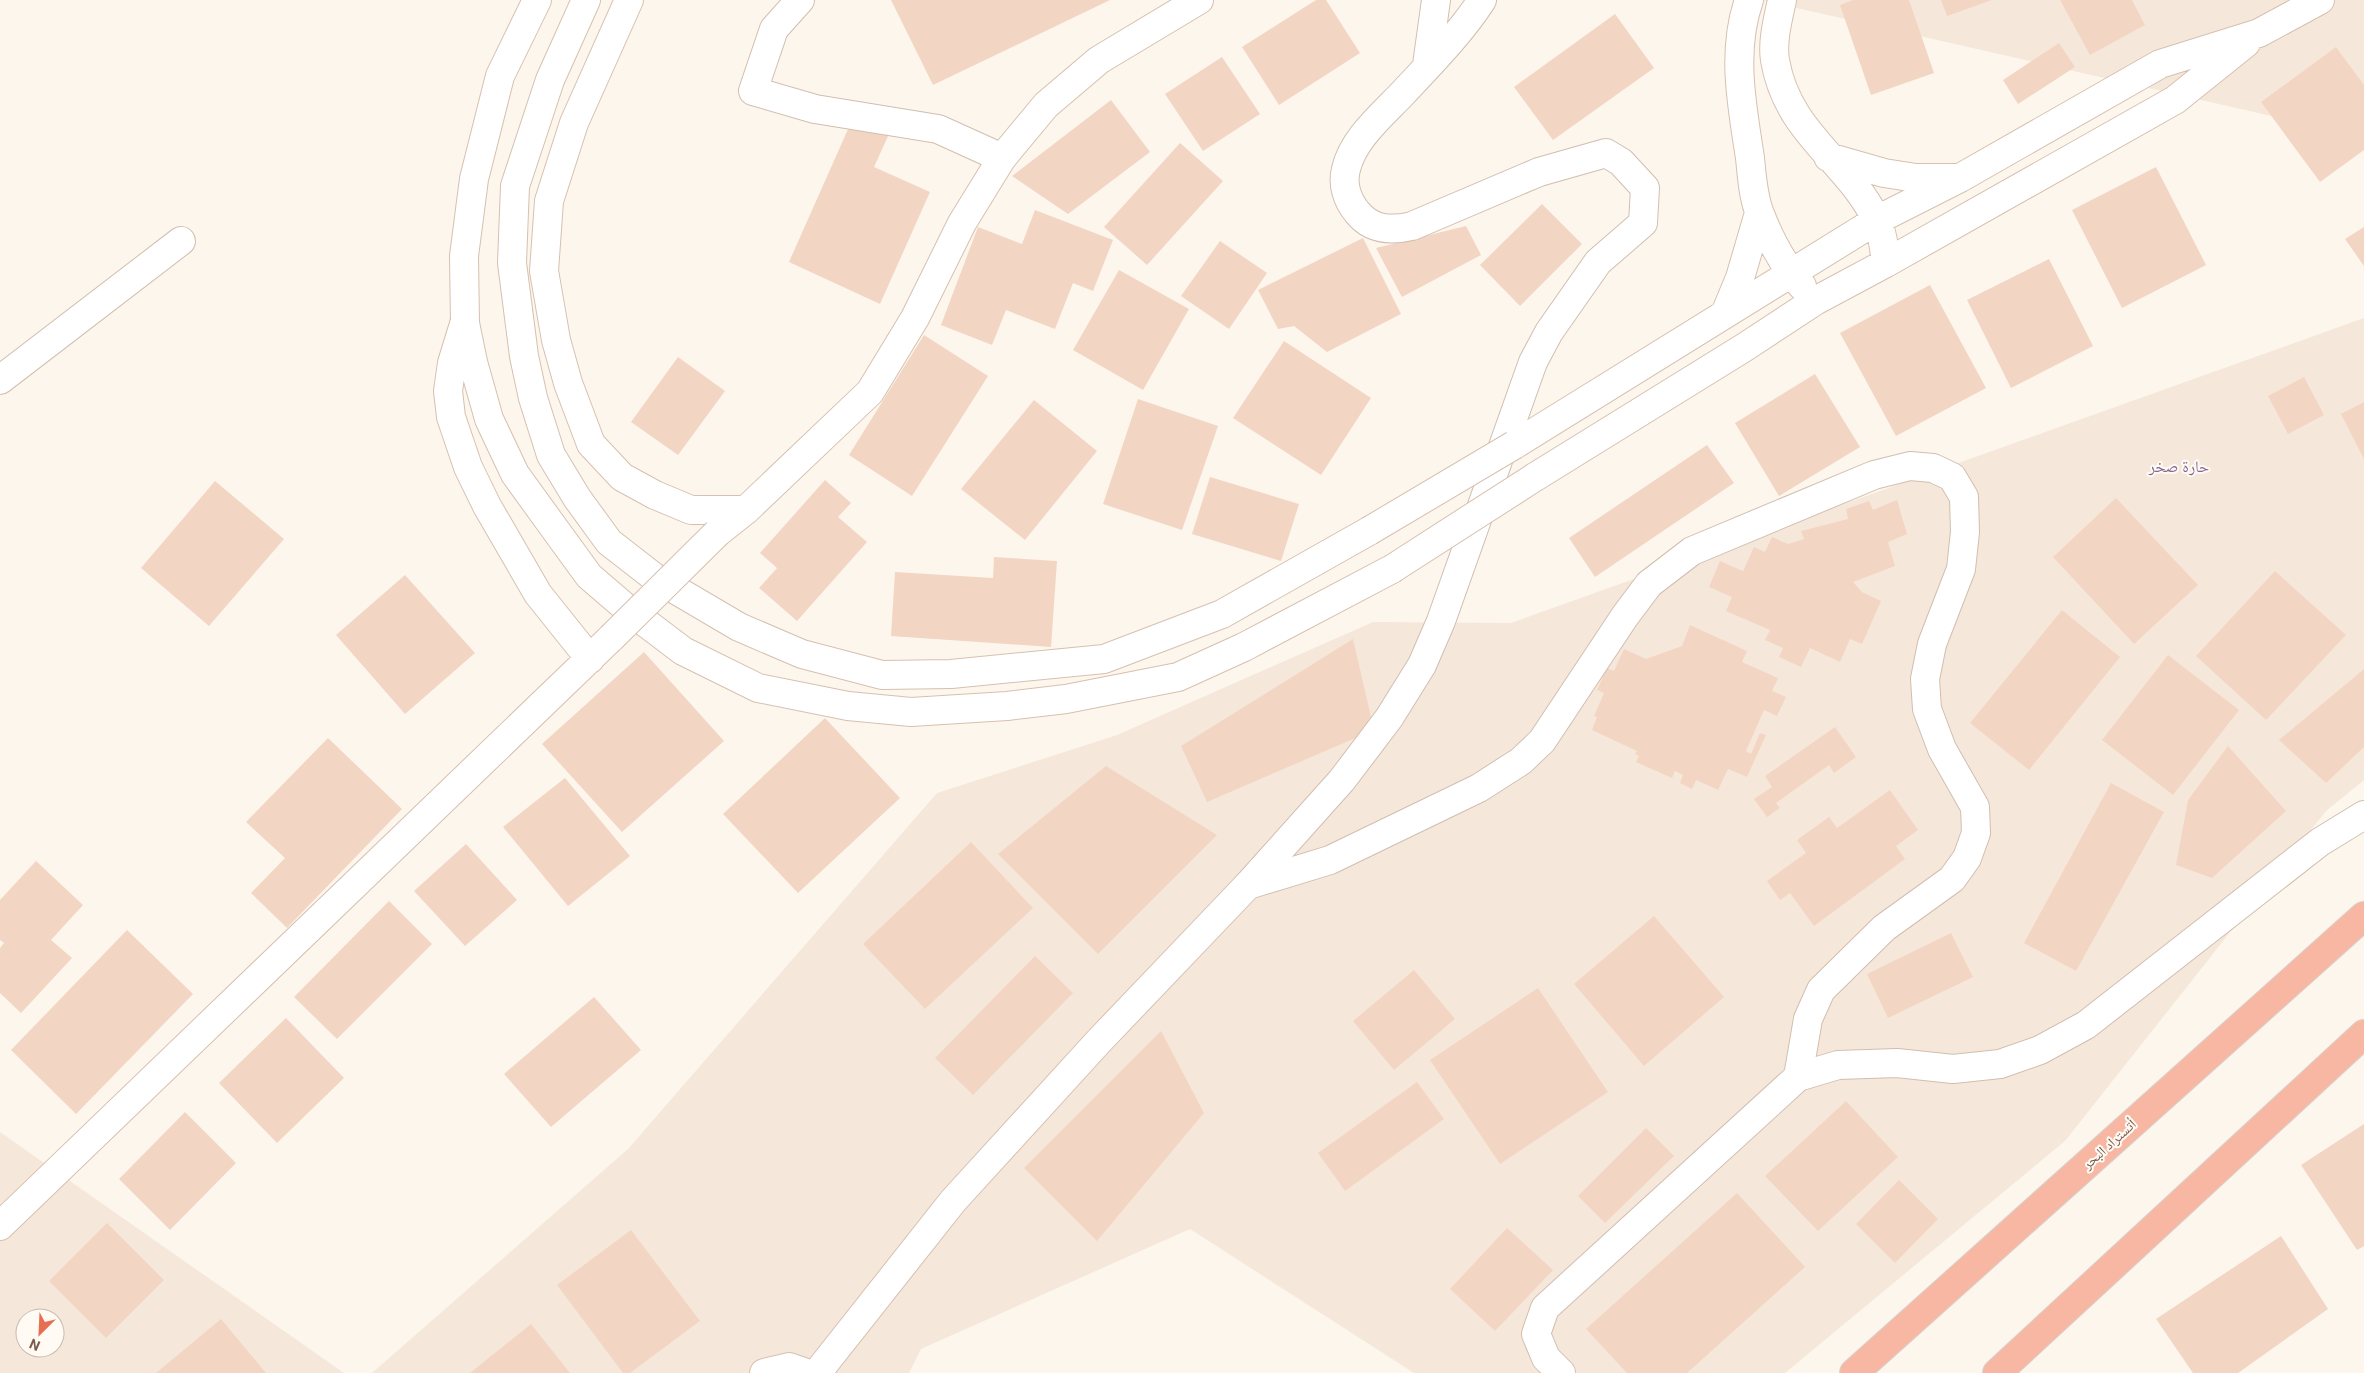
<svg xmlns="http://www.w3.org/2000/svg" width="2364" height="1373" font-family="Roboto,'Noto Naskh Arabic',sans-serif">
  <style>
    .residential { fill: #f5e8da; fill-rule: evenodd }
    .building { fill: #f3d5c3 }
    .lines { fill: none; stroke-linecap: round; stroke-linejoin: round }
    .street-casing { stroke: #d1beb0; stroke-width: 30 }
    .secondary-casing { stroke: #d6c0b0; stroke-width: 30 }
    .highway-casing { stroke: #dad1cd; stroke-width: 30 }
    .street { stroke: #fff; stroke-width: 28 }
    .secondary { stroke: #fff; stroke-width: 28 }
    .highway { stroke: #f7b7a3; stroke-width: 28 }
    .secondary-bridge-casing { stroke: #d6c0b0; stroke-width: 30; stroke-linecap: butt }
    .secondary-bridge { stroke: #fff; stroke-width: 28 }
    .labels { text-anchor: middle; dominant-baseline: central; stroke-width: 4; stroke-linejoin: round; paint-order: stroke }
    .street-label { font-size: 14px; fill: #7a5c4d; stroke: #fffaf3 }
    .quarter-label { font-size: 16px; fill: #846695; stroke: #fffaf3 }
  </style>
  <rect width="100%" height="100%" fill="#fdf6ec"/>
  <path class="residential" d="M1761 0H2364V137Z
    M2364 318V780L2326 811 2065 1141 1785 1373H1414L1190 1229 921 1349 909 1373H372L628 1149 937 793 1117 735 1373 622 1511 623Z
    M0 1132 344 1373H0ZM25 1318H55V1348H25Z"/>
  <path class="building" d="M891 0H1110L933 85Z
    M1316 0H1326L1360 53 1279 105 1242 47Z
    M1853 0H1909L1934 73 1871 95 1840 5Z
    M1941 0H1992L1947 16Z
    M2060 0H2132L2145 25 2090 55Z
    M1615 14 1654 68 1553 140 1514 87Z
    M2059 43 2075 67 2018 104 2003 80Z
    M2336 47 2364 85V150L2320 182 2261 102Z
    M1222 57 1260 114 1203 151 1165 94Z
    M1111 100 1150 152 1068 214 1012 176Z
    M853 118 889 134 874 167 930 192 880 304 789 262Z
    M1180 143 1223 181 1147 265 1104 227Z
    M2156 167 2206 265 2122 308 2072 210Z
    M1542 204 1582 244 1520 306 1480 265Z
    M1035 210 1113 240 1093 291 1073 283 1055 329 1006 310 992 345 941 325 978 227 1022 244Z
    M1466 226 1481 255 1402 297 1376 248Z
    M2364 227V266L2345 239Z
    M1363 238 1401 314 1327 352 1294 326 1278 329 1258 290Z
    M1220 241 1267 273 1229 329 1181 296Z
    M2049 259 2093 346 2011 388 1967 300Z
    M1119 270 1189 309 1143 390 1073 350Z
    M1930 285 1986 388 1896 436 1840 333Z
    M924 335 988 376 912 496 849 455Z
    M1284 341 1371 398 1321 475 1233 418Z
    M678 357 725 391 678 455 631 422Z
    M1815 374 1860 447 1779 496 1735 423Z
    M2304 377 2324 415 2288 434 2268 396Z
    M1138 399 1218 426 1182 530 1103 504Z
    M1034 400 1097 451 1025 540 961 489Z
    M2364 402V459L2341 414Z
    M1707 445 1734 483 1595 577 1569 538Z
    M1210 477 1299 504 1281 561 1192 534Z
    M825 480 851 503 838 517 867 542 797 621 759 588 777 568 760 553Z
    M215 481 284 539 209 626 141 568Z
    M2116 498 2198 585 2134 644 2053 557Z
    M1897 500 1907 534 1888 542 1895 566 1853 582 1862 592 1881 601 1862 644 1850 639 1840 662 1810 648 1801 667 1779 657 1783 648 1765 640 1770 630 1726 611 1732 597 1709 587 1720 561 1743 571 1754 547 1765 552 1772 537 1788 544 1804 539 1801 531 1848 519 1846 509 1869 501 1873 510Z
    M994 557 1057 561 1051 647 891 636 895 572 993 578Z
    M2275 571 2346 635 2266 720 2196 656Z
    M405 575 475 653 405 714 336 635Z
    M2062 610 2120 657 2029 770 1970 723Z
    M1690 625 1747 651 1742 662 1778 678 1772 691 1786 697 1777 716 1764 710 1746 751 1751 754 1760 733 1766 735 1747 777 1728 769 1718 790 1696 780 1692 789 1680 783 1683 775 1675 771 1672 778 1636 762 1639 756 1635 754 1637 751 1592 730 1597 717 1594 716 1604 693 1597 690 1607 668 1614 671 1624 649 1646 659 1682 646Z
    M1353 639 1374 730 1207 802 1181 746Z
    M644 652 724 741 622 832 542 744Z
    M2168 655 2239 710 2173 795 2102 740Z
    M2364 669V747L2326 783 2279 740Z
    M825 718 900 798 798 893 723 814Z
    M1835 727 1856 757 1834 773 1829 765 1776 803 1780 808 1767 817 1754 799 1772 787 1765 776Z
    M328 738 402 809 287 928 251 893 285 858 246 822Z
    M2228 746 2286 811 2212 878 2176 865 2188 800Z
    M1106 766 1217 835 1098 954 998 854Z
    M565 778 630 856 568 906 503 827Z
    M2111 783 2164 812 2076 971 2024 943Z
    M1890 790 1918 830 1896 846 1905 859 1814 926 1790 893 1780 900 1767 881 1806 853 1797 840 1829 817 1837 828Z
    M971 842 1033 908 925 1009 863 944Z
    M466 844 517 900 465 946 414 891Z
    M36 861 83 905 51 940 72 958 21 1013 0 993V948L4 943 0 940V900Z
    M389 901 432 944 337 1039 294 997Z
    M1654 916 1724 997 1644 1066 1574 984Z
    M127 930 193 994 76 1114 11 1050Z
    M1951 933 1973 977 1888 1018 1867 974Z
    M1035 956 1073 993 973 1095 935 1058Z
    M1414 970 1455 1019 1394 1070 1353 1021Z
    M1538 988 1608 1092 1500 1164 1430 1060Z
    M594 997 641 1050 551 1127 504 1074Z
    M286 1018 344 1078 277 1143 219 1083Z
    M1161 1031 1204 1113 1097 1241 1024 1168Z
    M1417 1082 1444 1119 1345 1191 1318 1153Z
    M1846 1101 1898 1157 1818 1231 1765 1176Z
    M185 1112 236 1163 170 1230 119 1179Z
    M2364 1124V1246L2357 1250 2301 1165Z
    M1646 1128 1674 1156 1605 1223 1578 1196Z
    M1899 1180 1938 1219 1895 1263 1856 1224Z
    M1737 1193 1805 1267 1687 1373H1627L1586 1329Z
    M107 1223 164 1280 106 1338 49 1281Z
    M1507 1228 1553 1270 1495 1331 1450 1289Z
    M631 1230 700 1321 630 1373H623L557 1285Z
    M2281 1236 2328 1309 2238 1373H2193L2156 1319Z
    M221 1319 266 1373H156Z
    M531 1324 570 1373H470Z"/>
  <g class="lines">
    <g class="street-casing">
      <path id="street" d="M800 0 774 29 753 91 815 109 938 129 1002 158
        M1427 65 1436 0
        M0 380 181 241
        M1248 885 1330 860 1479 788 1521 761 1542 741 1625 616 1649 584 1692 551 1874 475 1910 466 1933 468 1952 477 1964 497 1965 532 1961 569 1932 644 1925 679 1927 709 1942 749 1975 807 1976 833 1967 858 1952 879 1884 928 1821 990 1808 1019 1798 1077 1545 1308 1536 1334 1546 1358 1561 1373
        M1248 885 1342 780 1389 718 1422 665 1441 621 1533 362 1549 332 1598 262 1643 223 1645 188 1621 162 1606 153 1539 172 1412 226C1391 231 1371 230 1357 212 1347 200 1342 184 1346 169 1353 139 1382 115 1403 93 1430 64 1460 34 1482 0
        M1798 1077 1838 1065 1897 1063 1953 1069 2000 1064 2040 1050 2086 1025 2320 842 2364 815"/>
    </g>
    <g class="secondary-casing">
      <path id="secondary" d="M537 0 500 76 474 179 464 256 465 323 473 362 489 419 515 474 549 521 589 576 625 607 683 651 758 688 848 706 911 712 1007 706 1066 699 1178 677 1244 647 1392 569
        M586 0 550 80 515 186 512 263 524 356 533 398 551 455 577 498 609 542 654 577 739 627 802 654 882 675 951 674 1104 659 1222 614 1369 531
        M629 0 574 123 549 201 544 271 556 340 568 383 591 444 622 477 655 495 691 510H746
        M1749 0C1731 52 1742 105 1750 158 1752 177 1753 197 1760 214 1770 240 1784 266 1802 286
        M1782 0C1778 19 1772 41 1775 60 1787 133 1847 160 1876 219 1883 233 1884 248 1886 263
        M1828 157 1884 173 1916 178H1956
        M1725 314 1740 278 1759 213
        M464 324 452 363 448 391 451 417 468 467 487 506 538 594 590 659
        M1514 445 1877 220 1960 178 2160 64 2259 33 2320 0
        M1535 477 1745 347 1815 301 1886 263 2175 100 2246 43
        M717 533 746 510 870 392 915 318 962 223 1002 158 1046 105 1099 60 1199 0
        M0 1226 611 638
        M764 1373 789 1367 806 1373
        M817 1373 953 1201 1099 1041 1248 885"/>
    </g>
    <g class="highway-casing">
      <path id="highway" d="M1854 1373 2364 916
        M1997 1373 2364 1034"/>
    </g>
    <use href="#street" class="street"/>
    <use href="#secondary" class="secondary"/>
    <use href="#highway" class="highway"/>
    <g class="secondary-bridge-casing">
      <path id="secondary-bridge" d="M1369 531 1514 445
        M1392 569 1535 477
        M611 638 717 533"/>
    </g>
    <use href="#secondary-bridge" class="secondary-bridge"/>
  </g>
  <g class="labels">
    <g class="street-label">
      <text transform="translate(2109 1144) rotate(-42)">أتستراد البحر</text>
    </g>
    <g class="quarter-label">
      <text x="2179" y="466">حارة صخر</text>
    </g>
  </g>
  <g transform="translate(40 1333) rotate(204)"><circle r="24" fill="#fffaf3" stroke="#cabbb1"/>
  <path d="M0-4L9 19L0 12L-9 19Z" fill="#e76f51"/>
  <text y="-8" font-size="14" font-weight="bold" text-anchor="middle" fill="#7a5c4d">N</text>
  </g>
</svg>
